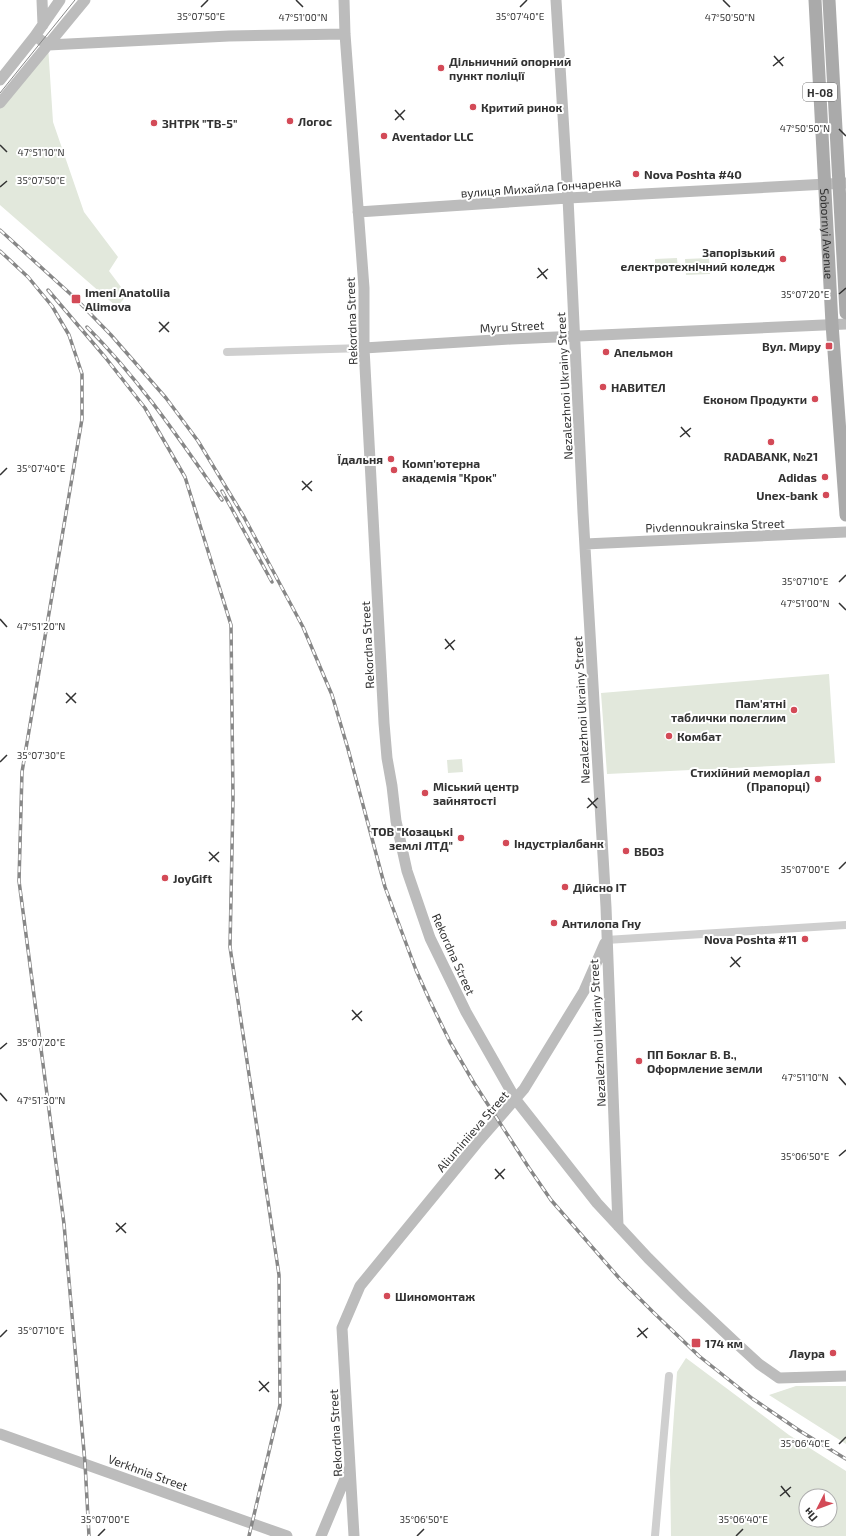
<svg xmlns="http://www.w3.org/2000/svg" width="846" height="1536" font-family="'Exo 2',sans-serif">
  <style>
    .green { fill: #e2e8dc; fill-rule: evenodd }
    .lines { fill: none; stroke-linecap: round; stroke-linejoin: round }
    .street { stroke: #cfcfcf; stroke-width: 8 }
    .secondary { stroke: #bcbcbc; stroke-width: 11 }
    .primary { stroke: #aaa; stroke-width: 13 }
    .tram { stroke: #878787; stroke-width: 1 }
    .rail-casing { stroke: #878787; stroke-width: 3.5 }
    .rail { stroke: #fff; stroke-width: 2; stroke-dasharray: 6; stroke-linecap: butt }
    .ticks { fill: none; stroke: #323232; stroke-width: 1.5 }
    .poi-dot { fill: #d34a57; stroke: #fff; stroke-width: 1.5 }
    .labels { text-anchor: middle; dominant-baseline: central; stroke-width: 4; stroke-linejoin: round; paint-order: stroke }
    .shield { fill: #fff; stroke: #707070; stroke-width: 1 }
    .shield-label { font-size: 11px; font-weight: bold; fill: #323232 }
    .poi-label { font-size: 12px; font-weight: bold; fill: #323232; stroke: #fff; text-anchor: start }
    .street-label { font-size: 12px; fill: #323232; stroke: #fff }
    .ticks-label { font-size: 10px; text-anchor: middle; fill: #323232; stroke: #fff; stroke-width: 4; stroke-linejoin: round; paint-order: stroke }
  </style>
  <rect width="100%" height="100%" fill="#fff"/>
  <path class="green" d="M48 45 53 122 84 212 118 257 109 271 127 295 117 307 0 205V103Z
    M677 258 678 271 655 272V259Z
    M709 258 710 274 686 275 685 259Z
    M829 674 835 763 607 774 601 693Z
    M462 759 463 772 448 773 447 760Z
    M686 1358 789 1435 846 1471V1536H671L670 1470 677 1372ZM806 1496H830V1520H806Z
    M796 1386H846V1444L769 1395Z"/>
  <g class="lines">
    <path class="street" d="M227 352 364 348
      M606 940 846 925
      M655 1536 669 1376"/>
    <path class="secondary" d="M42 0 43 25
      M344 0 345 34 364 288V348L384 723 387 758 392 786 396 821 407 871 430 938 466 1012 516 1100 597 1203 648 1258 685 1295 735 1342 759 1364 779 1378 846 1376
      M556 0 568 198 583 513 606 907 618 1226
      M48 45 229 36 345 34
      M48 45 35 36 60 0
      M0 80 35 36
      M0 103 85 0
      M358 212 568 198 846 183
      M364 348 511 339 846 324
      M585 544 846 532
      M0 1434 287 1536
      M321 1536 349 1469
      M354 1536 342 1328 360 1286 477 1143 524 1089 584 991 605 943"/>
    <g class="primary">
      <path id="s1" d="M815 0 832 324 846 515"/>
      <path d="M829 0 846 313"/>
    </g>
    <path class="tram" d="M0 93 75 0"/>
    <g class="rail-casing">
      <path id="rail" d="M0 230 76 299 111 335 166 398 198 441 244 517 303 627 332 695 348 749 385 887 416 970 429 999 450 1042 474 1083 529 1168 551 1200 620 1279 653 1312 699 1356 753 1399 800 1431 846 1459
        M0 251 28 277 52 306 69 335 82 374V419L22 772 19 881 64 1224 85 1463 89 1536
        M48 290 105 357 145 408 185 477 231 625 233 799 230 947 279 1275 280 1405 249 1536
        M87 327C139 379 180 440 222 500
        M222 491 272 582"/>
    </g>
    <use href="#rail" class="rail"/>
  </g>
  <path class="ticks" d="M296 0 303 7M723 0 730 7M201 7 208 0M520 7 527 0M774 56 783 66M773 66 784 57M395 110 404 120M395 120 405 110M839 129 846 136M0 145 7 152M0 187 7 181M538 268 547 279M537 278 548 269M839 294 846 288M159 322 169 332M159 332 169 322M681 427 690 437M680 437 691 428M0 475 7 468M302 481 312 491M302 490 312 481M839 582 846 575M839 603 846 610M0 619 7 627M445 639 454 650M445 649 455 640M66 693 76 703M66 703 76 693M0 762 7 755M588 798 597 808M587 808 598 798M209 852 219 862M209 861 219 852M839 869 846 862M731 957 740 967M730 967 741 957M352 1010 362 1021M352 1020 362 1011M0 1049 7 1043M839 1077 846 1085M0 1093 7 1101M839 1156 846 1150M495 1169 504 1179M495 1179 505 1169M116 1223 126 1233M116 1232 126 1223M638 1328 647 1338M0 1337 7 1330M637 1337 648 1328M259 1381 269 1392M259 1391 269 1382M839 1444 846 1437M781 1486 790 1497M780 1496 791 1487M98 1536 105 1529M417 1536 424 1529M736 1536 743 1529"/>
  <g class="poi-dot">
    <circle cx="441" cy="68" r="4"/>
    <circle cx="473" cy="107" r="4"/>
    <circle cx="290" cy="121" r="4"/>
    <circle cx="154" cy="123" r="4"/>
    <circle cx="384" cy="136" r="4"/>
    <circle cx="636" cy="174" r="4"/>
    <circle cx="783" cy="259" r="4"/>
    <rect x="71" y="294" width="10" height="10" rx="2"/>
    <rect x="825" y="342" width="8" height="8" rx="2"/>
    <circle cx="606" cy="352" r="4"/>
    <circle cx="603" cy="387" r="4"/>
    <circle cx="815" cy="399" r="4"/>
    <circle cx="771" cy="442" r="4"/>
    <circle cx="391" cy="459" r="4"/>
    <circle cx="394" cy="470" r="4"/>
    <circle cx="825" cy="477" r="4"/>
    <circle cx="826" cy="495" r="4"/>
    <circle cx="794" cy="710" r="4"/>
    <circle cx="669" cy="736" r="4"/>
    <circle cx="818" cy="779" r="4"/>
    <circle cx="425" cy="793" r="4"/>
    <circle cx="461" cy="838" r="4"/>
    <circle cx="506" cy="843" r="4"/>
    <circle cx="626" cy="851" r="4"/>
    <circle cx="165" cy="878" r="4"/>
    <circle cx="565" cy="887" r="4"/>
    <circle cx="554" cy="923" r="4"/>
    <circle cx="805" cy="939" r="4"/>
    <circle cx="639" cy="1061" r="4"/>
    <circle cx="387" cy="1296" r="4"/>
    <rect x="691" y="1338" width="10" height="10" rx="2"/>
    <circle cx="833" cy="1353" r="4"/>
  </g>
  <g class="labels">
    <rect class="shield" x="803" y="83" width="34" height="18" rx="3"/>
    <g class="shield-label">
      <text x="820" y="92">Н-08</text>
    </g>
    <g class="poi-label">
      <text x="449" y="61">Дільничний опорний<tspan x="449" dy="14">пункт поліції</tspan></text>
      <text x="481" y="107">Критий ринок</text>
      <text x="298" y="121">Логос</text>
      <text x="162" y="123">ЗНТРК "ТВ-5"</text>
      <text x="392" y="136">Aventador LLC</text>
      <text x="644" y="174">Nova Poshta #40</text>
      <text x="775" y="252" text-anchor="end">Запорізький<tspan x="775" dy="14">електротехнічний коледж</tspan></text>
      <text x="85" y="292">Imeni Anatoliia<tspan x="85" dy="14">Alimova</tspan></text>
      <text x="821" y="346" text-anchor="end">Вул. Миру</text>
      <text x="614" y="352">Апельмон</text>
      <text x="611" y="387">НАВИТЕЛ</text>
      <text x="807" y="399" text-anchor="end">Економ Продукти</text>
      <text x="771" y="456" text-anchor="middle">RADABANK, №21</text>
      <text x="383" y="459" text-anchor="end">Їдальня</text>
      <text x="402" y="463">Комп'ютерна<tspan x="402" dy="14">академія "Крок"</tspan></text>
      <text x="817" y="477" text-anchor="end">Adidas</text>
      <text x="818" y="495" text-anchor="end">Unex-bank</text>
      <text x="786" y="703" text-anchor="end">Пам'ятні<tspan x="786" dy="14">таблички полеглим</tspan></text>
      <text x="677" y="736">Комбат</text>
      <text x="810" y="772" text-anchor="end">Стихійний меморіал<tspan x="810" dy="14">(Прапорці)</tspan></text>
      <text x="433" y="786">Міський центр<tspan x="433" dy="14">зайнятості</tspan></text>
      <text x="453" y="831" text-anchor="end">ТОВ "Козацькі<tspan x="453" dy="14">землі ЛТД"</tspan></text>
      <text x="514" y="843">Індустріалбанк</text>
      <text x="634" y="851">ВБОЗ</text>
      <text x="173" y="878">JoyGift</text>
      <text x="573" y="887">Дійсно ІТ</text>
      <text x="562" y="923">Антилопа Гну</text>
      <text x="797" y="939" text-anchor="end">Nova Poshta #11</text>
      <text x="647" y="1054">ПП Боклаг В. В.,<tspan x="647" dy="14">Оформление земли</tspan></text>
      <text x="395" y="1296">Шиномонтаж</text>
      <text x="705" y="1343">174 км</text>
      <text x="825" y="1353" text-anchor="end">Лаура</text>
    </g>
    <g class="street-label">
      <text transform="translate(541 187) rotate(-4)">вулиця Михайла Гончаренка</text>
      <text stroke="none"><textPath href="#s1" startOffset="234">Sobornyi Avenue</textPath></text>
      <text transform="translate(351 321) rotate(-92)">Rekordna Street</text>
      <text transform="translate(512 326) rotate(-3)">Myru Street</text>
      <text transform="translate(564 386) rotate(-93)">Nezalezhnoi Ukrainy Street</text>
      <text transform="translate(715 525) rotate(-2)">Pivdennoukrainska Street</text>
      <text transform="translate(367 645) rotate(-93)">Rekordna Street</text>
      <text transform="translate(581 710) rotate(-93)">Nezalezhnoi Ukrainy Street</text>
      <text transform="translate(454 954) rotate(66)">Rekordna Street</text>
      <text transform="translate(597 1033) rotate(-93)">Nezalezhnoi Ukrainy Street</text>
      <text transform="translate(472 1131) rotate(-49)">Aliuminiieva Street</text>
      <text transform="translate(335 1433) rotate(-93)">Rekordna Street</text>
      <text transform="translate(148 1472) rotate(20)">Verkhnia Street</text>
    </g>
  </g>
  <g class="ticks-label">
    <text x="201" y="20">35°07'50"E</text>
    <text x="520" y="20">35°07'40"E</text>
    <text x="303" y="21">47°51'00"N</text>
    <text x="730" y="21">47°50'50"N</text>
    <text x="805" y="132">47°50'50"N</text>
    <text x="41" y="156">47°51'10"N</text>
    <text x="41" y="184">35°07'50"E</text>
    <text x="805" y="298">35°07'20"E</text>
    <text x="41" y="472">35°07'40"E</text>
    <text x="805" y="585">35°07'10"E</text>
    <text x="805" y="607">47°51'00"N</text>
    <text x="41" y="630">47°51'20"N</text>
    <text x="41" y="759">35°07'30"E</text>
    <text x="805" y="873">35°07'00"E</text>
    <text x="41" y="1046">35°07'20"E</text>
    <text x="805" y="1081">47°51'10"N</text>
    <text x="41" y="1104">47°51'30"N</text>
    <text x="805" y="1160">35°06'50"E</text>
    <text x="41" y="1334">35°07'10"E</text>
    <text x="805" y="1447">35°06'40"E</text>
    <text x="105" y="1523">35°07'00"E</text>
    <text x="424" y="1523">35°06'50"E</text>
    <text x="743" y="1523">35°06'40"E</text>
  </g>
  <g transform="translate(818 1508) rotate(228)"><circle r="19" fill="#ffffff" stroke="#adadad"/>
  <path d="M0-3L7 15L0 10L-7 15Z" fill="#d34a57"/>
  <text y="-6" font-size="11" font-weight="bold" text-anchor="middle" fill="#323232">Пн</text>
  </g>
</svg>
